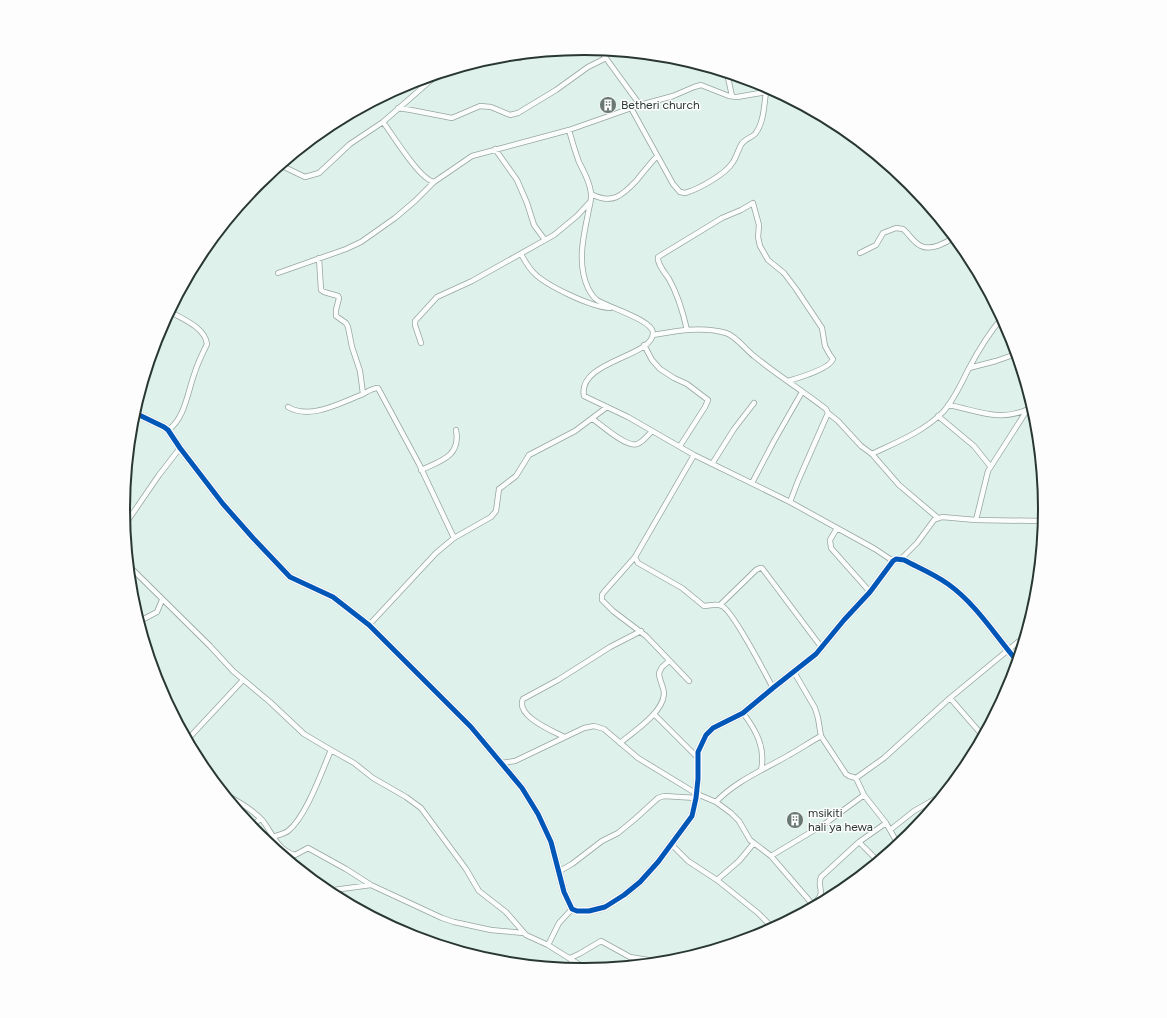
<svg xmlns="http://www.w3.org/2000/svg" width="1167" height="1018" font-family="Figtree,sans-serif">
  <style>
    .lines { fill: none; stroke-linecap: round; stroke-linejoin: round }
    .minor-casing { stroke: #97a5a0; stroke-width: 6 }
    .tertiary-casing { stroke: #97a5a0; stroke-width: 8 }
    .minor { stroke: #fafdfc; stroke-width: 4.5 }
    .tertiary { stroke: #fafdfc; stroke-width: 6 }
    .cycleway-casing { stroke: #fdfdfd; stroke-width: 8 }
    .cycleway { stroke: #0057b8; stroke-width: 5 }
    .labels { text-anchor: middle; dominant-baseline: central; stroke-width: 3; stroke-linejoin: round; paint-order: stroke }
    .poi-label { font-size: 12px; fill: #293732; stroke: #fdfdfd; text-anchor: start }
    .rim { fill: none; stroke: #293732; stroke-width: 2 }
  </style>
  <rect width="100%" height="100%" fill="#dff1eb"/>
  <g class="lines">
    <g class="minor-casing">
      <path id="minor" d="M600 50 640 105
        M604 55 610 51
        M520 58 529 53
        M727 73 732 96
        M398 108 411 110 452 118 480 106 491 107 510 115 518 113 556 90 588 67 606 58
        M631 108 673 184 680 192 685 193C699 189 726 174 733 162 737 156 738 150 741 145 744 139 751 138 755 134 764 123 764 105 766 92
        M383 122C393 135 419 179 434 182L472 156 569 130 640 105 673 96 694 87 701 85 706 87 729 96 737 97 766 92 779 93
        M569 130C572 141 575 151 579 162 584 172 590 182 591 193 592 199 589 207 588 214 583 238 577 264 588 288 590 292 593 297 597 300 607 307 653 320 653 333 653 357 577 361 584 396L628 417 694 455 790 502 875 549 893 561
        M495 149 517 180 527 203 534 225 545 240
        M280 165 305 177 319 173 350 144 383 122 438 74
        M591 194C612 205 622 196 637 180 643 172 650 164 657 156
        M860 253 876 245 883 233 896 228 903 229C909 234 914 243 921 246 931 251 946 243 954 237
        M521 254C525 261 528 267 534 273 547 286 591 307 610 308
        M319 258 321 290 324 292 338 296 339 298 336 310V316L346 323 348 327 352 347 360 371 363 394
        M278 273 346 249 361 242 395 218 415 201 434 182
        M687 330C683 312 678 295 669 279 665 273 657 264 658 257L722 218 741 210 753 203 759 225 758 237 760 246 768 260 784 273 796 289 822 328 825 346 830 355 833 359C830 369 798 378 788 381
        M653 335C676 331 702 326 726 333 736 336 746 350 754 356 777 375 803 391 826 409L828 413 798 481 790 502
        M421 343 415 325V321L437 297 472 281 554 235 577 216 589 203
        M644 345 652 360 660 369 674 378 687 384 708 400 705 407 680 446
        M969 368 996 361 1016 354
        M948 405C977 410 997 422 1026 410
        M288 407C310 420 340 403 361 395 367 392 372 388 378 388L419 464 454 538
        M828 413 838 421 861 446 872 454 899 485 938 518
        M938 416 974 446 990 466
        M593 419C601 425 627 448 637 444 643 442 648 435 652 431
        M168 430C185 419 188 390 195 372 198 362 203 353 207 344 205 327 182 319 169 311
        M872 454C897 442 923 432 943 412 954 400 961 384 968 370 978 351 988 334 1002 318
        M694 455 635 557 638 563 682 588 704 606C710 606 716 603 722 606 733 611 765 673 773 688
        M712 464 734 429 754 403
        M421 470C441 461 461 456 456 430
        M752 483 774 441 802 392
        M976 520 988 471 1031 404
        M124 526 159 475 180 448
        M837 528 830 540 831 548 870 592
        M635 557 604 592 602 595V600L613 611 646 636 689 681
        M901 559 917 543 934 520 942 517 976 520 1043 521
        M128 565 210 646 233 671 270 702 304 734 331 750 354 763 373 778 406 797 421 808 466 869 479 891 506 912 526 935 548 945 588 970
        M720 605 756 570 760 568H762L822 648
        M138 622 157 612 162 600
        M369 625 436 553 454 538 491 517 496 511 499 489 516 476 529 455 575 431 607 407
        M794 672 815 708 818 718 821 736 846 774 849 776 856 778 884 758 950 698 1024 637
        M950 698 983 736
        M743 713C756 730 766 748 761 770
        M654 714 698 758
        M564 737C553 731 515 716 523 699L558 680 610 647 641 631
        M187 740 243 680
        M620 743C633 732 663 713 664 694 664 687 659 680 659 673L662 667 669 661
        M502 763 515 761 584 728 594 726 604 729 638 758 697 794 716 802 731 813 739 821 750 840 771 856 814 906
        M856 778 864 795 886 823 898 844
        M224 794C236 800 254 811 263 821 273 834 277 850 295 855L308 848 346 869 371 885 442 918 454 922 491 930 523 933
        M716 802C734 782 765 769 789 755 800 749 810 742 821 736
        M251 827 260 819
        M890 830 914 811 942 795
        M273 837C278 835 284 834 288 831 306 817 322 771 331 750
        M859 842 878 861
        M671 844 688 861 717 880 758 913 773 928
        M771 856 826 823 864 795
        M558 872 572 864 602 841 618 833 635 819 658 798 664 796 696 798
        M717 880 739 861 754 843
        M326 891 371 885
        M813 904C828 892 816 888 821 877L859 842 886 823
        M548 945 559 923 572 909
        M570 958 579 954 601 941 630 957 660 962
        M570 969 572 959"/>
    </g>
    <g class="tertiary-casing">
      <path id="tertiary" d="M133 412 164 427 168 430 180 448 223 504 253 538 290 577 333 597 369 625 471 727 522 788 538 814 551 842 564 892 572 909 577 911H589L605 907 624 895 640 882 658 862 692 816 696 798 698 779V752L706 735 713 728 743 713 773 688 816 654 844 620 870 592 893 561 896 559 904 560C919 568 934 574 948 584 976 604 995 635 1017 661"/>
    </g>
    <use href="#minor" class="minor"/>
    <use href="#tertiary" class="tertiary"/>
    <g class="cycleway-casing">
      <path id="cycleway" d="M133 412 164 427 168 430 180 448 223 504 253 538 290 577 333 597 369 625 471 727 522 788 538 814 551 842 564 892 572 909 577 911H589L605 907 624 895 640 882 658 862 692 816 696 798 698 779V752L706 735 713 728 743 713 773 688 816 654 844 620 870 592 893 561 896 559 904 560C919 568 934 574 948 584 976 604 995 635 1017 661"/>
    </g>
    <use href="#cycleway" class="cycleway"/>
  </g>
  <defs>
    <g id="building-disc" transform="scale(0.9)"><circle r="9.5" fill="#697873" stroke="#fdfdfd"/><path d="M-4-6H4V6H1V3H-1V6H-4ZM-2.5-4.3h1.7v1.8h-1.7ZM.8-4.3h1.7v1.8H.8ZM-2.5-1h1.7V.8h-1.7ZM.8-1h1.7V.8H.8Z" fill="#fff"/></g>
  </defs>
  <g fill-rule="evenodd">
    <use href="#building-disc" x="608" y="105"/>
    <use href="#building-disc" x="795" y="820"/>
  </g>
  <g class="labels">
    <g class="poi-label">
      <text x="621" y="105">Betheri church</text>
      <text x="808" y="813">msikiti<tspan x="808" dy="14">hali ya hewa</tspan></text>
    </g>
  </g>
  <path d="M0 0H1167V1018H0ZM130 509a454 454 0 1 1 908 0a454 454 0 1 1-908 0Z" fill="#fdfdfd" fill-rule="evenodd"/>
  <path class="rim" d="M130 509a454 454 0 1 1 908 0a454 454 0 1 1-908 0Z"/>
</svg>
